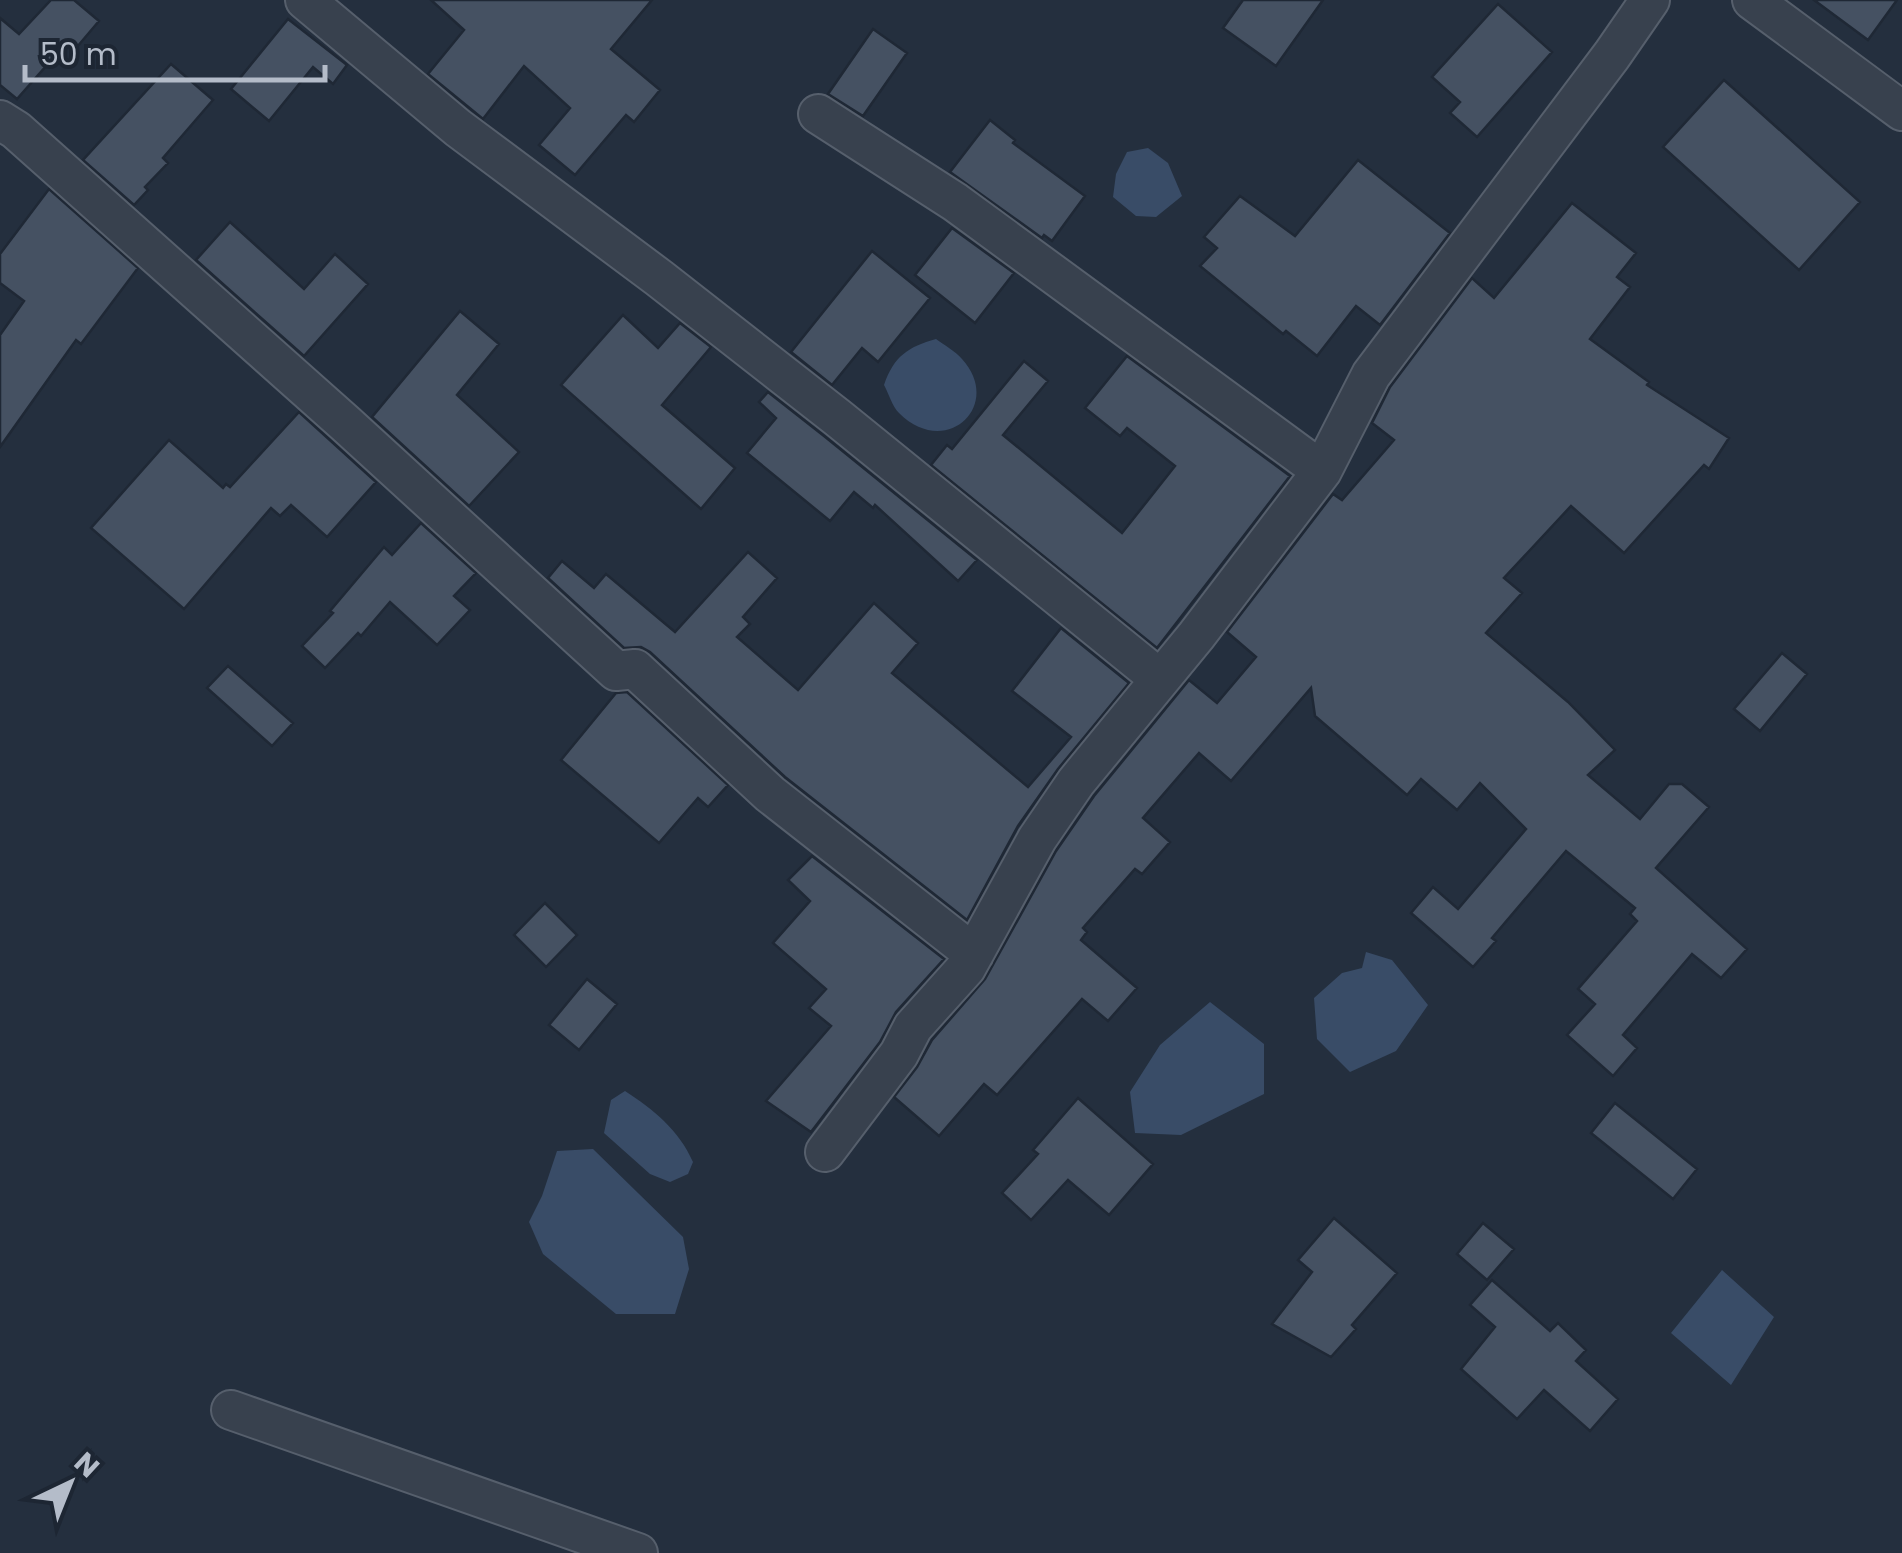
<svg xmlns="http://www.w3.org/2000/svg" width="1902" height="1553" font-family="Poppins,sans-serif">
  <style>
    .water { fill: #394c67 }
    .building { fill: #455162; stroke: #1f2835; stroke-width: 2.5 }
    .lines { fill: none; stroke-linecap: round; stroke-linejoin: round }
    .minor-casing { stroke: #565f6c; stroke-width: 42 }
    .minor { stroke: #38414e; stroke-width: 38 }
  </style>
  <rect width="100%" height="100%" fill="#242f3e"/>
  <path class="water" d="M1148 148 1168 163 1182 196 1156 217 1136 216 1113 197 1116 174 1127 152Z
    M936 339C944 345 955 351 962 359 1004 405 946 460 899 413 892 406 889 394 884 385 894 356 908 347 936 339Z
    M1366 952 1392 960 1428 1005 1396 1051 1350 1072 1317 1039 1314 998 1342 973 1362 968Z
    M1210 1002 1264 1044V1094L1181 1135 1135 1133 1130 1092 1160 1045Z
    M625 1091C653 1109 679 1130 693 1162L688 1174 670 1182 650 1174 604 1133 611 1100Z
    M593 1149 683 1237 689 1269 675 1314H616L543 1254 529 1222 542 1196 557 1151Z
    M1722 1270 1774 1317 1731 1385 1671 1333Z"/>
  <path class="building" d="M51 0H74L99 21 77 47 69 40 17 99 0 85V18L19 34Z
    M431 0H652L611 49 660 90 634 122 626 115 575 175 539 145 570 108 524 66 483 119 428 74 464 30Z
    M1243 0H1323L1276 66 1223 28Z
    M1814 0H1897L1868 40Z
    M1498 4 1552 52 1477 137 1450 113 1460 102 1432 77Z
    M288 19 347 65 333 84 313 67 269 121 231 89Z
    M873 29 907 53 863 116 828 94Z
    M171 64 213 100 163 158 168 163 145 187 148 190 134 205 83 160Z
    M1724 80 1860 202 1799 270 1663 147Z
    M990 120 1015 140 1013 143 1085 196 1052 241 1044 235 1042 238 950 172Z
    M1358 160 1450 233 1380 325 1356 306 1317 356 1286 331 1283 334 1200 266 1217 248 1204 237 1240 196 1295 236Z
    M49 189 138 268 81 344 76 340 0 447V335L24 301 0 283V254Z
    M1572 203 1636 253 1617 277 1630 287 1590 339 1649 382 1647 385 1729 438 1709 469 1704 465 1624 553 1571 506 1504 578 1522 593 1486 633 1568 702 1615 750 1588 775 1640 819 1669 784H1682L1709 807 1656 868 1747 949 1721 978 1692 954 1623 1035 1637 1048 1613 1076 1567 1035 1595 1004 1578 989 1637 921 1630 914 1635 908 1566 851 1492 938 1496 941 1473 967 1411 913 1433 887 1458 909 1526 829 1480 783 1457 810 1421 779 1407 795 1315 716 1311 688 1231 781 1199 753 1143 818 1170 842 1142 874 1135 869 1083 928 1087 932 1081 940 1137 988 1108 1021 1082 999 997 1095 984 1084 939 1136 894 1097 917 1067 932 1040 985 979 1056 851 1094 796 1189 680 1217 703 1256 657 1227 632 1333 494 1342 500 1394 440 1372 423 1390 387 1472 278 1494 298Z
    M230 222 304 289 335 254 368 284 304 356 196 260Z
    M952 228 1014 273 975 323 915 275Z
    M872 251 930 298 878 362 862 348 832 385 791 352Z
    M460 311 499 344 457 395 519 452 469 506 372 417Z
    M623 315 658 348 680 323 711 347 662 405 735 468 701 509 561 385Z
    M1127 356 1290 476 1157 648 931 465 947 445 952 449 1024 361 1048 381 1003 435 1122 533 1175 466 1127 428 1120 436 1085 408Z
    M768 392 824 436 977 560 958 581 875 505 873 508 854 492 830 521 747 453 776 418 759 402Z
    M299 412 376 482 327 537 291 505 280 516 271 508 184 609 91 528 169 440 223 488 226 484 230 487Z
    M421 523 476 573 454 596 470 610 437 645 390 602 361 636 358 633 325 668 302 646 333 613 330 611 384 547 392 555Z
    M748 552 777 578 743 617 750 624 737 637 798 690 874 603 918 643 892 673 1028 787 1071 737 1012 691 1061 628 1129 683 1058 769 1018 826 967 920 785 777 650 652 641 647 624 648 548 578 562 561 594 588 606 574 675 632Z
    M1782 653 1807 674 1760 731 1734 709Z
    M228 666 293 723 272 746 207 688Z
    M627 692 728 785 708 807 698 798 659 843 561 760 616 693Z
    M812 856 944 959 896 1012 880 1042 811 1132 766 1101 831 1026 809 1008 826 989 773 943 810 901 788 880Z
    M545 903 577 935 546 967 514 935Z
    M587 979 617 1004 579 1050 549 1025Z
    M1078 1098 1153 1164 1109 1215 1068 1180 1031 1220 1002 1193 1038 1154 1033 1150Z
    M1615 1103 1697 1169 1673 1199 1591 1133Z
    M1334 1218 1397 1273 1352 1325 1356 1329 1331 1357 1272 1324 1312 1272 1298 1260Z
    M1483 1223 1514 1249 1487 1280 1457 1254Z
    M1492 1280 1550 1331 1558 1323 1586 1350 1576 1361 1618 1399 1590 1431 1544 1390 1517 1419 1461 1369 1495 1327 1470 1305Z"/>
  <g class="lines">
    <g class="minor-casing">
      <path id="minor" d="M305 0 458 128 659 278 838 418 1160 679
        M1752 0 1902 111
        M818 114 955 202 1322 471
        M0 120 16 130 346 424 616 671 635 669 770 794 974 954
        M825 1152 899 1054 913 1027 966 968 1037 839 1076 782 1196 636 1322 471 1371 375 1612 55 1650 0
        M231 1410 638 1553"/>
    </g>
    <use href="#minor" class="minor"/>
  </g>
  <g transform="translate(70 1483) rotate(43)" stroke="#1d2633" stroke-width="8" paint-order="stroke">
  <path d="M0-8L18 38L0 25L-18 38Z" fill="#b4bcc9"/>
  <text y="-15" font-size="28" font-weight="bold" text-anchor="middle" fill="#b4bcc9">N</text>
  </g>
  <path d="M25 65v15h300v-15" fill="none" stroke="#b4bcc9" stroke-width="5"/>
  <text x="40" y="65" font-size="30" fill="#b4bcc9" stroke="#1d2633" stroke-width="8" paint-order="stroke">50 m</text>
</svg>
